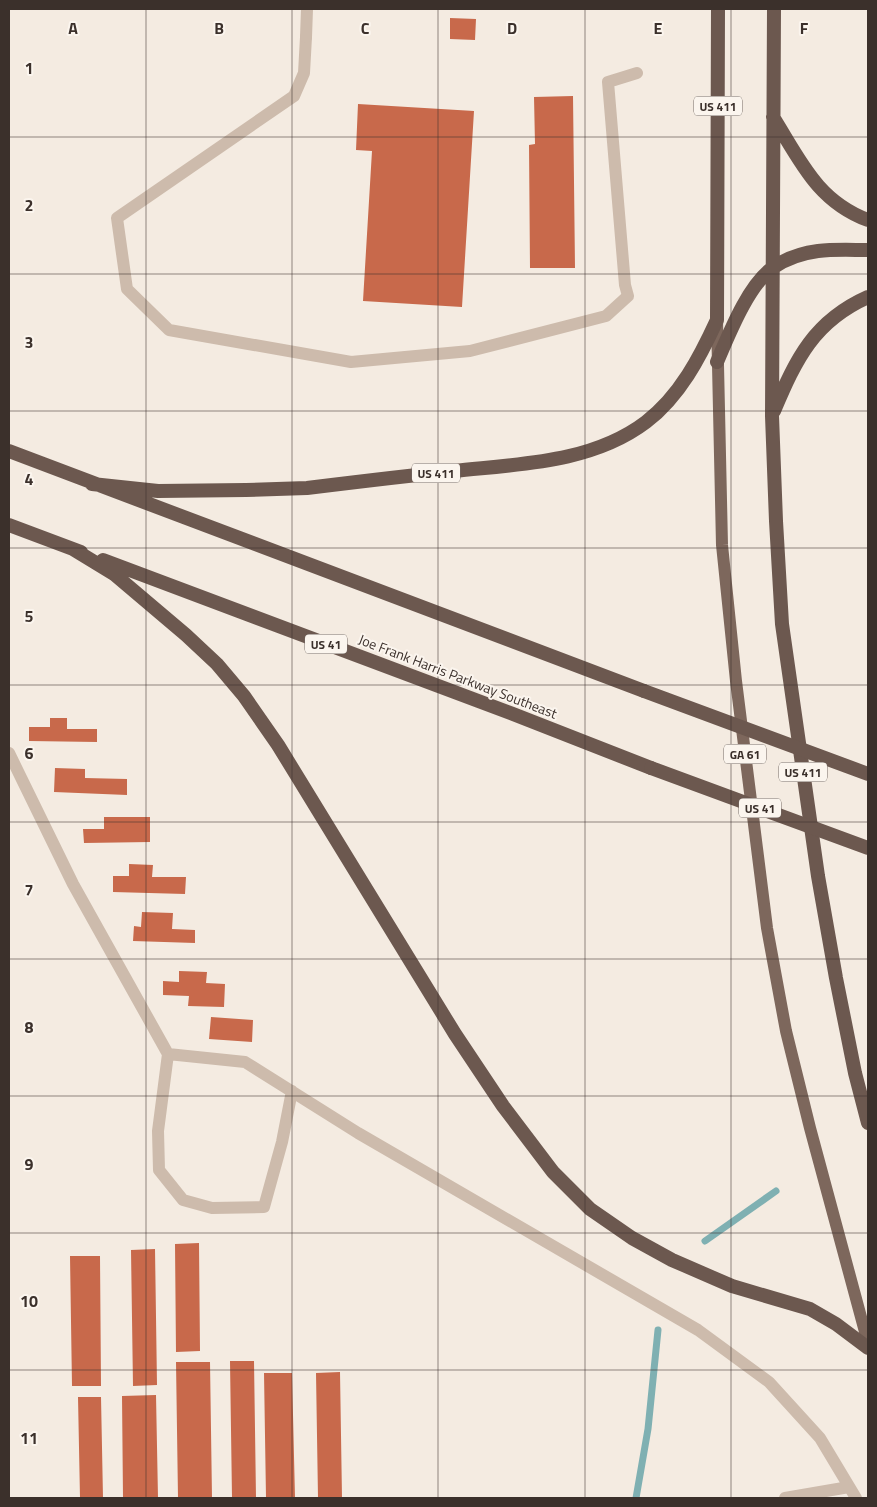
<svg xmlns="http://www.w3.org/2000/svg" width="877" height="1507" font-family="'Titillium Web',sans-serif">
  <style>
    .lines { fill: none; stroke-linecap: round; stroke-linejoin: round }
    .stream { stroke: #7fb0b2; stroke-width: 7 }
    .building { fill: #c8694b }
    .service { stroke: #cdbbac; stroke-width: 12 }
    .minor { stroke: #cdbbac; stroke-width: 12 }
    .primary { stroke: #7d675c; stroke-width: 12 }
    .trunk { stroke: #6c584f; stroke-width: 14 }
    .trunk-bridge { stroke: #6c584f; stroke-width: 14 }
    .grid { fill: none; stroke: #3b302b; stroke-width: 1; stroke-opacity: 0.55 }
    .labels { text-anchor: middle; dominant-baseline: central; stroke-width: 4; stroke-linejoin: round; paint-order: stroke }
    .shield { fill: #fbf5ee; stroke: #756b66; stroke-width: 1 }
    .shield-label { font-size: 12px; font-weight: bold; fill: #3b302b }
    .street-label { font-size: 14px; fill: #3b302b; stroke: #fbf5ee }
    .grid-label { font-size: 16px; text-anchor: middle; font-weight: bold; fill: #3b302b; stroke: #fbf5ee; stroke-width: 4; stroke-linejoin: round; paint-order: stroke }
  </style>
  <rect width="100%" height="100%" fill="#f4ebe1"/>
  <g class="lines">
    <path class="stream" d="M705 1241 776 1191
      M636 1498 648 1429 658 1330"/>
  </g>
  <path class="building" d="M450 18 476 19 475 40 450 39Z
    M573 96 575 268H530L529 145 535 144 534 97Z
    M358 104 474 111 462 307 363 301 372 151 356 150Z
    M50 718H67V729H97V742L29 741V727H50Z
    M55 768 85 769V778L127 779V795L54 792Z
    M104 817H150V842L84 843 83 829H104Z
    M129 864 153 865 152 877H186L185 894 113 892V876H129Z
    M142 912 173 913 172 929 195 930V943L133 941 134 926 141 927Z
    M179 971 207 972 206 983 225 984 224 1007 188 1006 189 996 163 995V981L179 982Z
    M211 1017 253 1020 252 1042 209 1039Z
    M199 1243 200 1351 176 1352 175 1244Z
    M155 1249 157 1385 133 1386 131 1250Z
    M70 1256H100L101 1386H72Z
    M230 1361H254L256 1498H232Z
    M176 1362H210L212 1498H178Z
    M340 1372 342 1498H318L316 1373Z
    M264 1373H292L295 1498H266Z
    M156 1395 158 1498H123L122 1396Z
    M78 1397H101L103 1498H80Z"/>
  <g class="lines">
    <path class="service" d="M306 37 304 73 294 96 117 218 127 289 169 330 351 362 470 351 606 316 628 296 625 285 608 82 637 73
      M9 753 73 884 168 1054 245 1062 358 1133 698 1330 769 1382 820 1438 856 1498
      M168 1054 158 1131 159 1170 183 1200 212 1208 264 1207 282 1142 292 1091
      M785 1498 849 1487"/>
    <path class="minor" d="M306 37 307 9"/>
    <path class="primary" d="M717 320 722 545 736 681 767 928 786 1031 810 1128 868 1343"/>
    <path class="trunk" d="M774 9 772 416 776 521 782 624 818 876 836 978 855 1073 868 1123
      M773 117C800 160 817 201 868 220
      M717 362C729 334 749 283 774 267 787 258 803 253 818 251 834 249 852 250 868 250
      M774 411C796 359 814 321 868 297
      M9 451 644 691
      M92 484 158 491 246 490 307 488C356 482 405 476 454 471 519 464 592 463 646 422 680 396 700 357 717 320L718 9
      M9 525 81 552
      M73 549 114 574 186 635 217 664 244 696 278 745 455 1034 503 1106 553 1172 590 1209 632 1238 672 1260 732 1286 810 1309 836 1324 868 1348
      M103 560 513 714 651 768"/>
    <path class="trunk-bridge" d="M644 691 868 774
      M651 768 868 848"/>
  </g>
  <path class="grid" d="M146 9V1498M292 9V1498M438 9V1498M585 9V1498M731 9V1498M9 137H868M9 274H868M9 411H868M9 548H868M9 685H868M9 822H868M9 959H868M9 1096H868M9 1233H868M9 1370H868"/>
  <g class="labels">
    <g class="shield">
      <rect x="694" y="96.5" width="48" height="19" rx="4"/>
      <rect x="412" y="463.5" width="48" height="19" rx="4"/>
      <rect x="305" y="634.5" width="42" height="19" rx="4"/>
      <rect x="724" y="744.5" width="42" height="19" rx="4"/>
      <rect x="779" y="762.5" width="48" height="19" rx="4"/>
      <rect x="739" y="798.5" width="42" height="19" rx="4"/>
    </g>
    <g class="shield-label">
      <text x="718" y="106">US 411</text>
      <text x="436" y="473">US 411</text>
      <text x="326" y="644">US 41</text>
      <text x="745" y="754">GA 61</text>
      <text x="803" y="772">US 411</text>
      <text x="760" y="808">US 41</text>
    </g>
    <g class="street-label">
      <text transform="translate(458 676) rotate(21)">Joe Frank Harris Parkway Southeast</text>
    </g>
  </g>
  <g class="grid-label">
    <text x="73" y="34">A</text>
    <text x="219" y="34">B</text>
    <text x="365" y="34">C</text>
    <text x="512" y="34">D</text>
    <text x="658" y="34">E</text>
    <text x="804" y="34">F</text>
    <text x="29" y="74">1</text>
    <text x="29" y="211">2</text>
    <text x="29" y="348">3</text>
    <text x="29" y="485">4</text>
    <text x="29" y="622">5</text>
    <text x="29" y="759">6</text>
    <text x="29" y="896">7</text>
    <text x="29" y="1033">8</text>
    <text x="29" y="1170">9</text>
    <text x="29" y="1307">10</text>
    <text x="29" y="1444">11</text>
  </g>
  <rect width="877" height="1507" fill="none" stroke="#3b302b" stroke-width="20"/>
</svg>
